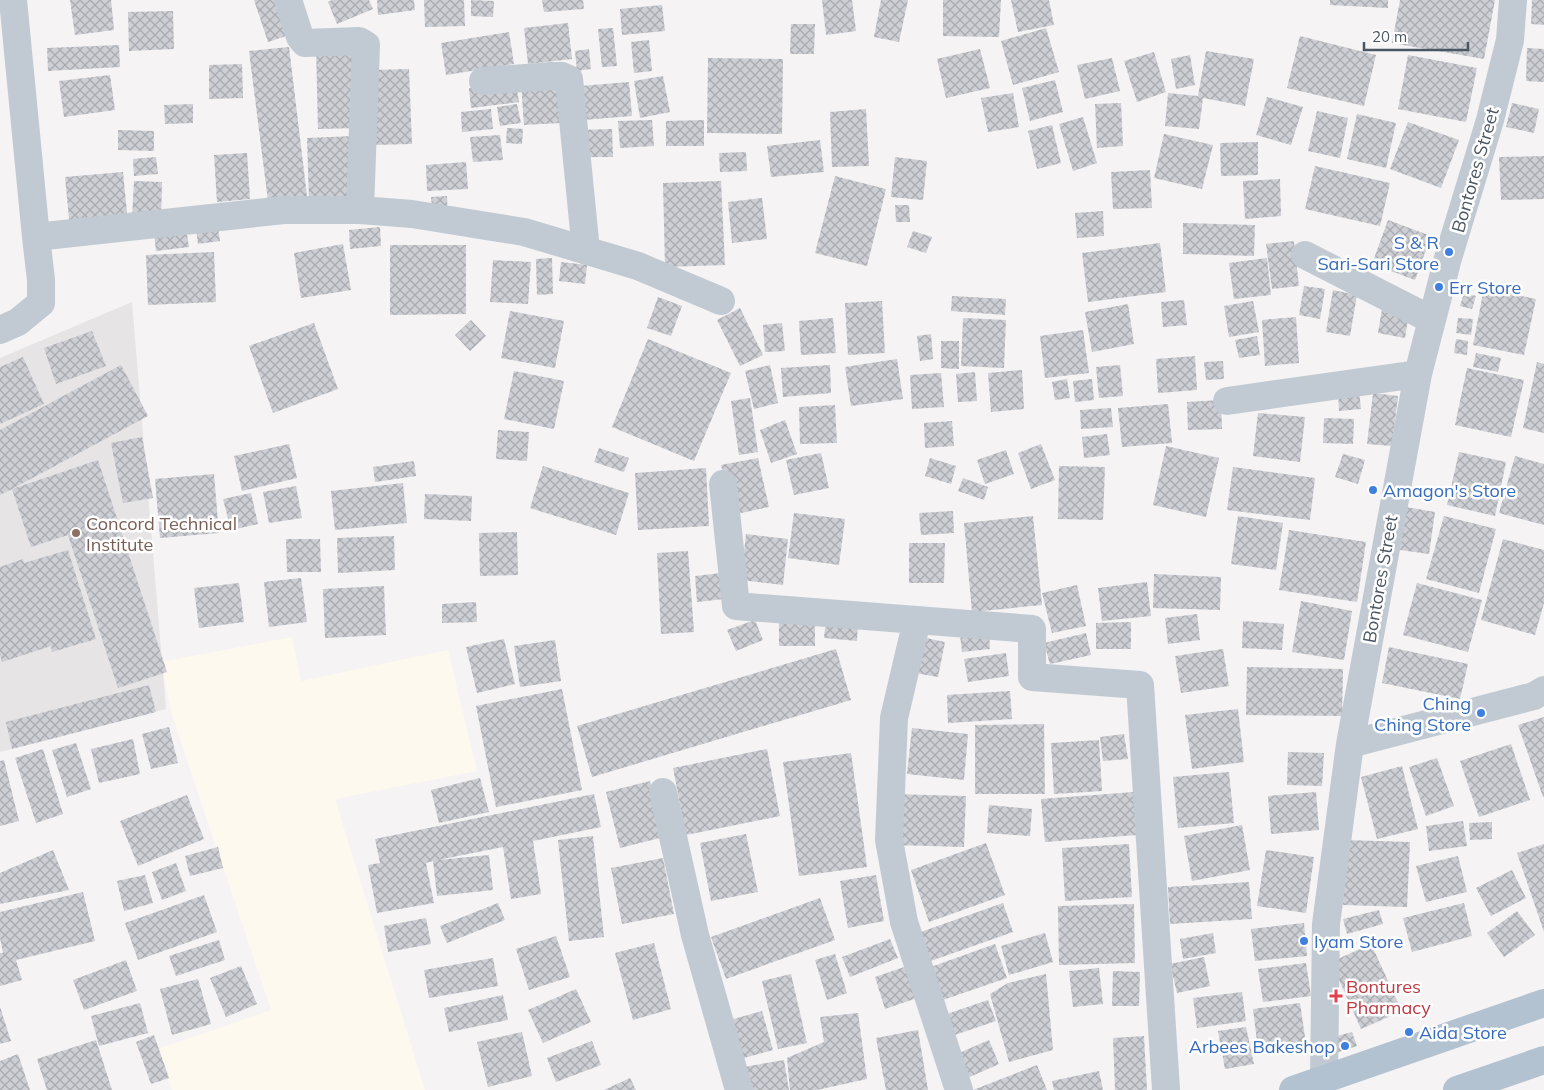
<svg xmlns="http://www.w3.org/2000/svg" width="1544" height="1090" font-family="Mulish,sans-serif">
  <style>
    .commercial { fill: #fdf9ef }
    .education { fill: #e6e4e5 }
    .building { fill: url(#building-cross-hatch) }
    .lines { fill: none; stroke-linecap: round; stroke-linejoin: round }
    .minor { stroke: #c1cad2; stroke-width: 28 }
    .major { stroke: #b3c2d1; stroke-width: 28 }
    .shop-dot { fill: #3f7fe0; stroke: #fff; stroke-width: 2 }
    .education-dot { fill: #8d6e63; stroke: #fff; stroke-width: 2 }
    .health-dot { fill: #e0444e; stroke: #fff; stroke-width: 2 }
    .labels { text-anchor: middle; dominant-baseline: central; stroke-width: 5; stroke-linejoin: round; paint-order: stroke }
    .street-label { font-size: 18px; fill: #4a5661; stroke: #fff }
    .shop-label { font-size: 18px; fill: #366cbe; stroke: #fff; text-anchor: start }
    .education-label { font-size: 18px; fill: #785e54; stroke: #fff; text-anchor: start }
    .health-label { font-size: 18px; fill: #be3a42; stroke: #fff; text-anchor: start }
  </style>
  <defs>
    <pattern id="building-cross-hatch" width="8" height="8" patternUnits="userSpaceOnUse" patternTransform="scale(1.25)"><rect width="8" height="8" fill="#cdcfd5"/><path d="M0 0l8 8M0 8l8-8" fill="none" stroke="#a8abb0"/></pattern>
  </defs>
  <rect width="100%" height="100%" fill="#f5f3f3"/>
  <path class="commercial" d="M292 637 301 681 448 650 477 771 335 799 425 1090H172L158 1049 271 1010 171 712 161 662Z"/>
  <path class="education" d="M132 302 166 709 0 752V358Z"/>
  <path class="building" d="M70 0H111L114 30 75 35Z
    M254 0H283L295 33 268 42Z
    M332 0H369L373 9 337 24 328 2Z
    M377 0H414L415 10 378 15Z
    M424 0H464L465 26 425 27Z
    M471 0 494 1 493 17 471 16Z
    M542 0H583L584 9 544 12Z
    M822 0H852L856 31 826 35Z
    M881 0H908L899 42 874 37Z
    M943 0H1001L999 37 943 36Z
    M1011 0H1049L1054 25 1018 32Z
    M1330 0H1388V8L1330 5Z
    M1400 0H1495L1484 59 1392 43Z
    M1532 0H1544V25L1531 24Z
    M662 5 665 31 622 35 620 9Z
    M173 11 174 49 129 51 128 12Z
    M568 23 572 59 528 64 524 28Z
    M791 24H815L814 54H790Z
    M613 28 617 66 602 67 598 29Z
    M1046 28 1059 72 1013 85 1001 41Z
    M509 32 514 64 446 75 441 43Z
    M1300 36 1376 55 1364 106 1287 88Z
    M649 40 652 71 634 73 631 42Z
    M119 45 120 67 48 71 47 48Z
    M359 46 360 128 318 129 316 47Z
    M289 47 307 196 268 201 249 51Z
    M1527 48 1544 49V82L1526 81Z
    M589 49 591 69 577 71 575 51Z
    M980 49 990 88 946 98 937 59Z
    M1206 51 1254 59 1245 106 1203 98 1199 129 1165 126 1168 93 1198 96Z
    M1154 52 1166 92 1137 102 1124 61Z
    M1190 55 1195 85 1176 89 1171 59Z
    M1408 55 1477 68 1466 122 1398 109Z
    M708 58 783 59 782 134 707 133Z
    M1112 58 1120 91 1085 99 1077 65Z
    M242 64 243 98 209 99V65Z
    M409 69 412 144 373 145 371 70Z
    M110 75 115 110 64 117 59 81Z
    M663 76 670 112 640 118 634 81Z
    M1055 80 1063 112 1030 121 1022 88Z
    M559 81 561 123 524 125 521 83Z
    M629 82 632 116 583 120 580 86Z
    M516 83 519 102 471 108 469 88Z
    M1013 93 1019 127 988 132 981 98Z
    M1267 97 1303 107 1291 145 1256 135Z
    M1121 103 1123 146 1097 148 1095 104Z
    M1512 103 1539 109 1534 133 1506 127Z
    M193 104V123L165 124 164 105Z
    M517 104 521 123 500 126 497 107Z
    M491 109 493 129 462 132 461 112Z
    M866 109 869 166 832 167 830 112Z
    M1317 111 1348 118 1340 158 1308 151Z
    M1357 114 1396 123 1386 168 1347 159Z
    M1083 117 1097 163 1073 171 1059 124Z
    M652 120 654 146 620 148 618 121Z
    M704 120V146H666V121Z
    M1408 122 1459 140 1441 188 1390 169Z
    M1052 125 1061 163 1037 169 1028 131Z
    M507 128 523 129 522 144 506 143Z
    M612 129 613 157H580L579 130Z
    M118 130 154 131V151L118 150Z
    M1164 134 1213 145 1202 189 1154 178Z
    M500 135 503 160 473 162 470 137Z
    M354 136 357 199 309 201 307 138Z
    M820 140 824 172 771 177 767 146Z
    M1258 142V175L1221 176 1220 143Z
    M746 152 747 171 720 172 719 153Z
    M247 153 250 199 217 202 214 155Z
    M1544 156V199L1501 200 1499 157Z
    M156 157 158 174 134 176 133 159Z
    M895 157 927 161 923 200 891 197Z
    M466 162 468 189 427 191 426 165Z
    M1315 166 1390 183 1380 226 1305 209Z
    M1150 170 1152 208 1113 209 1111 172Z
    M123 172 128 223 70 229 65 177Z
    M835 176 886 189 867 266 815 253Z
    M1280 179 1281 216 1245 219 1243 181Z
    M134 181 162 182 161 219 132 218Z
    M721 181 725 265 665 267 663 183Z
    M447 196 448 217H433L431 197Z
    M762 198 767 239 732 243 728 202Z
    M895 205H909L910 222H896Z
    M1103 211 1104 236 1077 238 1075 213Z
    M1388 220 1431 236 1415 280 1372 264Z
    M1183 223 1255 225 1254 256 1183 254Z
    M218 227 220 241 198 244 196 229Z
    M380 227 381 246 350 249 349 230Z
    M186 228 189 247 156 251 154 233Z
    M913 231 932 237 926 253 907 247Z
    M1294 241 1299 286 1272 289 1266 244Z
    M1160 243 1166 292 1088 302 1082 253Z
    M343 244 351 290 301 298 294 253Z
    M390 245H466V314L390 315Z
    M214 252 216 302 148 305 146 255Z
    M552 258 553 294 537 295 536 259Z
    M1267 258 1271 295 1234 299 1229 263Z
    M493 260 531 262 528 304 490 302Z
    M561 262 587 265 585 284 559 281Z
    M1304 286 1325 289 1320 319 1299 315Z
    M1484 288 1536 299 1524 355 1473 345Z
    M1333 290 1357 295 1350 336 1326 332Z
    M1464 293 1476 296 1472 309 1460 306Z
    M952 296 1006 299 1005 315 951 311Z
    M658 297 682 306 671 336 647 328Z
    M1184 300 1187 325 1163 327 1161 302Z
    M882 301 885 353 848 355 845 303Z
    M1253 301 1259 332 1229 337 1224 306Z
    M1128 304 1134 344 1092 352 1085 312Z
    M740 308 763 355 740 366 717 320Z
    M1382 309 1409 313 1405 338 1378 333Z
    M510 311 564 321 555 368 501 358Z
    M1296 317 1299 363 1265 366 1262 320Z
    M833 318 836 353 801 355 799 321Z
    M963 318 1006 320 1004 368 961 366Z
    M1458 318 1473 319 1471 335 1456 333Z
    M471 320 486 336 470 351 455 335Z
    M314 323 338 389 273 413 249 346Z
    M782 323 785 351 765 352 763 325Z
    M1083 330 1089 373 1045 378 1040 336Z
    M92 331 106 366 56 384 44 348Z
    M931 334 933 359 920 361 917 336Z
    M1257 336 1260 355 1239 358 1235 340Z
    M648 339 731 373 694 461 612 427Z
    M1456 339 1468 341 1467 355 1454 353Z
    M941 341H959V369L941 368Z
    M1476 353 1501 358 1498 372 1473 367Z
    M1195 356 1197 390 1158 393 1156 359Z
    M23 357 44 404 0 424V367Z
    M897 359 903 399 851 406 845 367Z
    M1223 361 1224 379 1206 380 1204 362Z
    M1537 362 1544 364V433L1523 428Z
    M121 365 148 416 12 489 98 460 167 672 118 688 68 535 31 547 12 489 0 495V430Z
    M770 365 778 403 754 409 745 371Z
    M830 365 831 393 783 397 781 368Z
    M1120 365 1123 396 1099 398 1096 367Z
    M1467 368 1524 380 1511 437 1455 425Z
    M1022 370 1024 409 991 412 988 373Z
    M514 371 564 381 554 429 504 419Z
    M975 372 977 401 958 402 956 374Z
    M941 373 944 407 912 409 910 375Z
    M1067 379 1070 398 1055 400 1052 382Z
    M1092 379 1094 400 1075 402 1073 381Z
    M1359 390 1361 409 1339 411 1338 392Z
    M1373 393 1398 396 1392 446 1367 444Z
    M750 398 758 452 739 455 731 401Z
    M1221 400 1222 429 1188 430 1187 402Z
    M1168 404 1172 443 1122 447 1118 408Z
    M835 405 837 443 800 444 799 407Z
    M1111 408 1113 427 1081 429 1080 410Z
    M1258 413 1305 417 1300 462 1253 456Z
    M1324 418 1354 419 1353 444 1323 443Z
    M785 420 797 454 771 463 760 430Z
    M952 421 954 446 925 448 924 423Z
    M498 430 529 432 527 461 496 459Z
    M1107 434 1110 455 1084 458 1082 437Z
    M142 437 153 498 123 503 111 443Z
    M289 444 297 478 242 491 234 456Z
    M1041 444 1055 480 1031 489 1018 453Z
    M1166 446 1219 458 1206 517 1153 505Z
    M599 448 629 458 624 472 594 462Z
    M1006 450 1014 474 985 484 977 460Z
    M1459 452 1506 462 1495 516 1447 505Z
    M821 453 829 488 794 495 786 460Z
    M1343 454 1365 460 1358 484 1335 477Z
    M1515 456 1544 464V525L1499 513Z
    M758 458 769 507 732 515 721 465Z
    M930 458 956 466 951 484 925 476Z
    M414 461 416 476 375 482 373 467Z
    M543 466 629 493 616 535 530 508Z
    M1059 466 1105 467 1103 520 1058 519Z
    M1233 467 1315 478 1310 520 1227 510Z
    M706 468 709 526 638 530 635 473Z
    M214 474 219 533 160 538 155 479Z
    M963 478 988 487 984 500 958 491Z
    M403 483 407 523 335 530 331 491Z
    M296 486 302 518 269 523 263 492Z
    M251 493 258 524 231 530 223 499Z
    M425 494 472 496 471 521 424 519Z
    M1406 507 1435 512 1429 554 1400 550Z
    M953 511 954 533 921 535 919 513Z
    M794 513 845 519 839 565 788 558Z
    M1033 516 1042 605 972 612 964 523Z
    M1238 516 1283 523 1276 570 1231 564Z
    M1444 516 1496 529 1479 593 1426 579Z
    M1289 530 1366 542 1357 602 1279 590Z
    M517 532 518 575 480 576 479 533Z
    M746 534 788 539 783 585 741 580Z
    M394 536 395 570 338 573 337 538Z
    M286 539H320L321 572H287Z
    M1503 539 1544 550V603L1535 635 1481 620Z
    M909 543H945L944 583H909Z
    M68 550 96 639 52 652 51 646 2 662 0 655V567L23 559 24 563Z
    M688 551 694 632 661 634 657 553Z
    M721 573 724 599 697 602 695 576Z
    M1154 574 1221 577 1220 610 1153 608Z
    M301 578 307 622 269 627 264 582Z
    M1147 582 1151 616 1102 621 1098 588Z
    M239 583 244 622 199 628 194 588Z
    M1417 583 1482 600 1468 652 1403 635Z
    M1077 585 1086 626 1052 633 1042 593Z
    M384 586 386 635 325 638 323 589Z
    M1301 601 1352 611 1344 660 1292 652Z
    M476 602 477 622 442 623V604Z
    M1197 614 1200 640 1168 644 1165 618Z
    M779 615H815V646H779Z
    M826 619 858 622 857 641 824 638Z
    M755 620 763 640 736 651 727 630Z
    M1243 621 1284 624 1282 650 1242 648Z
    M1131 622V649H1096V623Z
    M989 633 990 649 962 652 960 635Z
    M1086 633 1091 655 1050 664 1044 643Z
    M921 637 945 642 938 677 915 673Z
    M504 639 515 684 477 693 466 647Z
    M555 640 561 681 520 687 514 646Z
    M1389 647 1468 664 1460 699 1382 683Z
    M836 649 851 700 592 777 577 726Z
    M1223 649 1229 686 1181 693 1175 656Z
    M1006 653 1009 676 968 682 964 659Z
    M1247 667 1343 669 1342 716 1246 715Z
    M149 685 156 712 12 749 6 722Z
    M562 689 582 790 496 807 476 706Z
    M1010 691 1012 719 948 723 947 695Z
    M1238 709 1244 762 1192 769 1185 715Z
    M1544 717V796L1543 797 1518 725Z
    M1044 724 1045 794H975V725Z
    M169 727 178 763 151 769 142 734Z
    M912 728 968 734 964 780 907 774Z
    M1124 734 1128 759 1103 761 1100 737Z
    M133 739 140 774 99 783 91 749Z
    M1099 740 1102 791 1054 794 1051 743Z
    M76 743 91 789 67 797 52 750Z
    M1511 744 1530 800 1479 817 1460 761Z
    M43 749 63 814 36 823 15 758Z
    M767 749 780 816 686 835 673 768Z
    M1288 752 1324 753 1322 786 1287 785Z
    M851 753 867 867 799 876 783 762Z
    M1437 758 1454 806 1426 816 1409 767Z
    M4 760 19 821 0 826V761Z
    M1402 766 1418 829 1377 839 1361 777Z
    M1229 772 1234 823 1178 828 1173 777Z
    M480 778 489 812 439 823 431 790Z
    M650 781 664 837 620 848 606 792Z
    M1134 792 1137 835 1045 842 1041 799Z
    M1316 792 1319 830 1271 834 1268 796Z
    M594 794 601 827 533 841 541 894 511 899 503 847 438 860 489 855 493 890 437 896 433 861 426 863 434 903 377 913 368 865 380 863 375 839Z
    M893 794 966 796 964 847 892 845Z
    M187 795 204 839 138 866 120 821Z
    M989 805 1032 809 1030 836 987 833Z
    M1463 821 1467 846 1429 851 1426 826Z
    M1492 822V839L1470 840 1469 823Z
    M1242 825 1250 870 1192 881 1184 836Z
    M746 834 758 892 711 901 700 843Z
    M593 836 604 937 569 941 558 840Z
    M1345 840 1410 842 1407 907 1343 905Z
    M986 843 1005 895 929 922 911 870Z
    M1129 844 1132 897 1065 901 1062 848Z
    M1544 844V932L1517 853Z
    M218 847 223 868 190 876 185 856Z
    M53 850 69 890 0 904V873Z
    M1266 850 1314 857 1306 913 1257 906Z
    M1458 856 1467 892 1426 902 1416 866Z
    M663 858 674 914 622 924 611 868Z
    M176 863 186 891 162 900 152 872Z
    M1512 870 1526 898 1491 916 1476 888Z
    M145 875 153 903 124 911 117 881Z
    M876 875 884 921 848 928 840 881Z
    M1249 882 1252 919 1170 924 1168 887Z
    M83 892 95 941 16 960 22 980 0 986V953H3L0 938V912Z
    M204 895 217 932 138 960 125 923Z
    M820 898 835 940 726 979 711 937Z
    M498 903 505 920 447 943 440 926Z
    M1003 903 1013 932 928 962 918 933Z
    M1464 903 1472 936 1412 952 1403 918Z
    M1134 904 1135 963 1059 965 1058 906Z
    M1379 910 1383 924 1347 934 1343 919Z
    M1517 911 1535 935 1504 957 1487 933Z
    M426 918 431 944 388 952 384 926Z
    M1304 923 1307 956 1255 961 1251 929Z
    M1045 933 1053 962 1009 975 1001 946Z
    M1213 933 1216 953 1183 959 1180 939Z
    M556 936 570 977 529 990 516 949Z
    M890 939 898 958 850 977 842 957Z
    M219 940 225 960 176 976 169 956Z
    M654 943 671 1009 633 1020 615 953Z
    M995 944 1007 978 940 1001 928 968Z
    M1371 944 1402 1011 1361 1029 1331 962Z
    M835 954 847 993 827 1000 815 960Z
    M1204 957 1210 986 1177 993 1170 964Z
    M493 958 498 986 429 998 424 970Z
    M126 960 137 991 84 1010 73 980Z
    M1306 963 1311 996 1263 1002 1258 969Z
    M910 965 920 997 885 1009 875 977Z
    M241 966 257 1004 226 1017 210 978Z
    M1099 968 1103 1004 1073 1007 1069 971Z
    M1113 971 1140 972 1139 1006H1112Z
    M791 974 807 1043 778 1049 762 981Z
    M1046 974 1053 1050 1009 1062 990 994 1008 983Z
    M198 979 211 1024 172 1035 160 989Z
    M576 989 591 1022 543 1043 528 1010Z
    M1242 992 1246 1021 1197 1028 1193 998Z
    M503 995 508 1020 449 1032 444 1008Z
    M988 1000 996 1021 949 1037 941 1016Z
    M140 1003 148 1033 99 1046 91 1016Z
    M1300 1003 1306 1044 1258 1050 1253 1009Z
    M0 1007 11 1041 0 1044Z
    M762 1011 773 1050 740 1059 730 1020Z
    M858 1013 867 1079 817 1090H790L787 1058 824 1042 820 1017Z
    M1246 1027 1254 1064 1225 1069 1218 1031Z
    M918 1030 928 1090H886L876 1038Z
    M522 1032 532 1076 488 1087 477 1042Z
    M1352 1032 1357 1046 1336 1053 1330 1038Z
    M154 1035 169 1078 151 1084 136 1042Z
    M1144 1036 1147 1090H1115L1113 1038Z
    M96 1040 112 1090H47L37 1059Z
    M989 1040 999 1064 963 1080 952 1056Z
    M592 1041 601 1065 556 1082 547 1058Z
    M18 1054 30 1090H0V1061Z
    M784 1060 789 1090H746L743 1067Z
    M1037 1065 1047 1090H973Z
    M1099 1071 1103 1090H1054L1052 1081Z
    M630 1078 636 1090H604Z"/>
  <g class="lines">
    <path class="minor" d="M288 0 300 37 305 43 359 41 366 45 360 210
      M483 81 552 76H562L569 79 586 251
      M36 237 284 210H360L412 214 524 232 638 266 721 301
      M1305 255 1432 320
      M0 330 18 322 41 303V280L36 237 13 0
      M1227 401 1418 374
      M723 484 736 606 1032 629V677L1140 685 1166 1090
      M917 620 894 718 889 840 904 922 959 1090
      M1350 744 1534 696 1544 690
      M663 792 695 935 739 1090
      M1324 1079 1326 924 1350 744 1418 374 1448 258 1490 120 1510 40 1513 0"/>
    <path class="major" d="M1293 1090 1544 1003
      M1457 1090 1544 1060"/>
  </g>
  <g class="shop-dot">
    <circle cx="1449" cy="252" r="5"/>
    <circle cx="1439" cy="287" r="5"/>
    <circle cx="1373" cy="490" r="5"/>
    <circle cx="1481" cy="713" r="5"/>
    <circle cx="1304" cy="941" r="5"/>
    <circle cx="1409" cy="1032" r="5"/>
    <circle cx="1345" cy="1046" r="5"/>
  </g>
  <circle class="education-dot" cx="76" cy="533" r="5"/>
  <path class="health-dot" d="M1333.5 988.5h5v5h5v5h-5v5h-5v-5h-5v-5h5z"/>
  <g class="labels">
    <g class="street-label">
      <text transform="translate(1475 170) rotate(-74)">Bontores Street</text>
      <text transform="translate(1380 579) rotate(-80)">Bontores Street</text>
    </g>
    <g class="shop-label">
      <text x="1439" y="242" text-anchor="end">S &amp; R<tspan x="1439" dy="21">Sari-Sari Store</tspan></text>
      <text x="1449" y="287">Err Store</text>
      <text x="1383" y="490">Amagon's Store</text>
      <text x="1471" y="703" text-anchor="end">Ching<tspan x="1471" dy="21">Ching Store</tspan></text>
      <text x="1314" y="941">Iyam Store</text>
      <text x="1419" y="1032">Aida Store</text>
      <text x="1335" y="1046" text-anchor="end">Arbees Bakeshop</text>
    </g>
    <g class="education-label">
      <text x="86" y="523">Concord Technical<tspan x="86" dy="21">Institute</tspan></text>
    </g>
    <g class="health-label">
      <text x="1346" y="986">Bontures<tspan x="1346" dy="21">Pharmacy</tspan></text>
    </g>
  </g>
  <path d="M1364 42v8h104v-8" fill="none" stroke="#4a5661" stroke-width="2.5"/>
  <text x="1372" y="42" font-size="15" fill="#4a5661" stroke="#ffffff" stroke-width="4" paint-order="stroke">20 m</text>
</svg>
